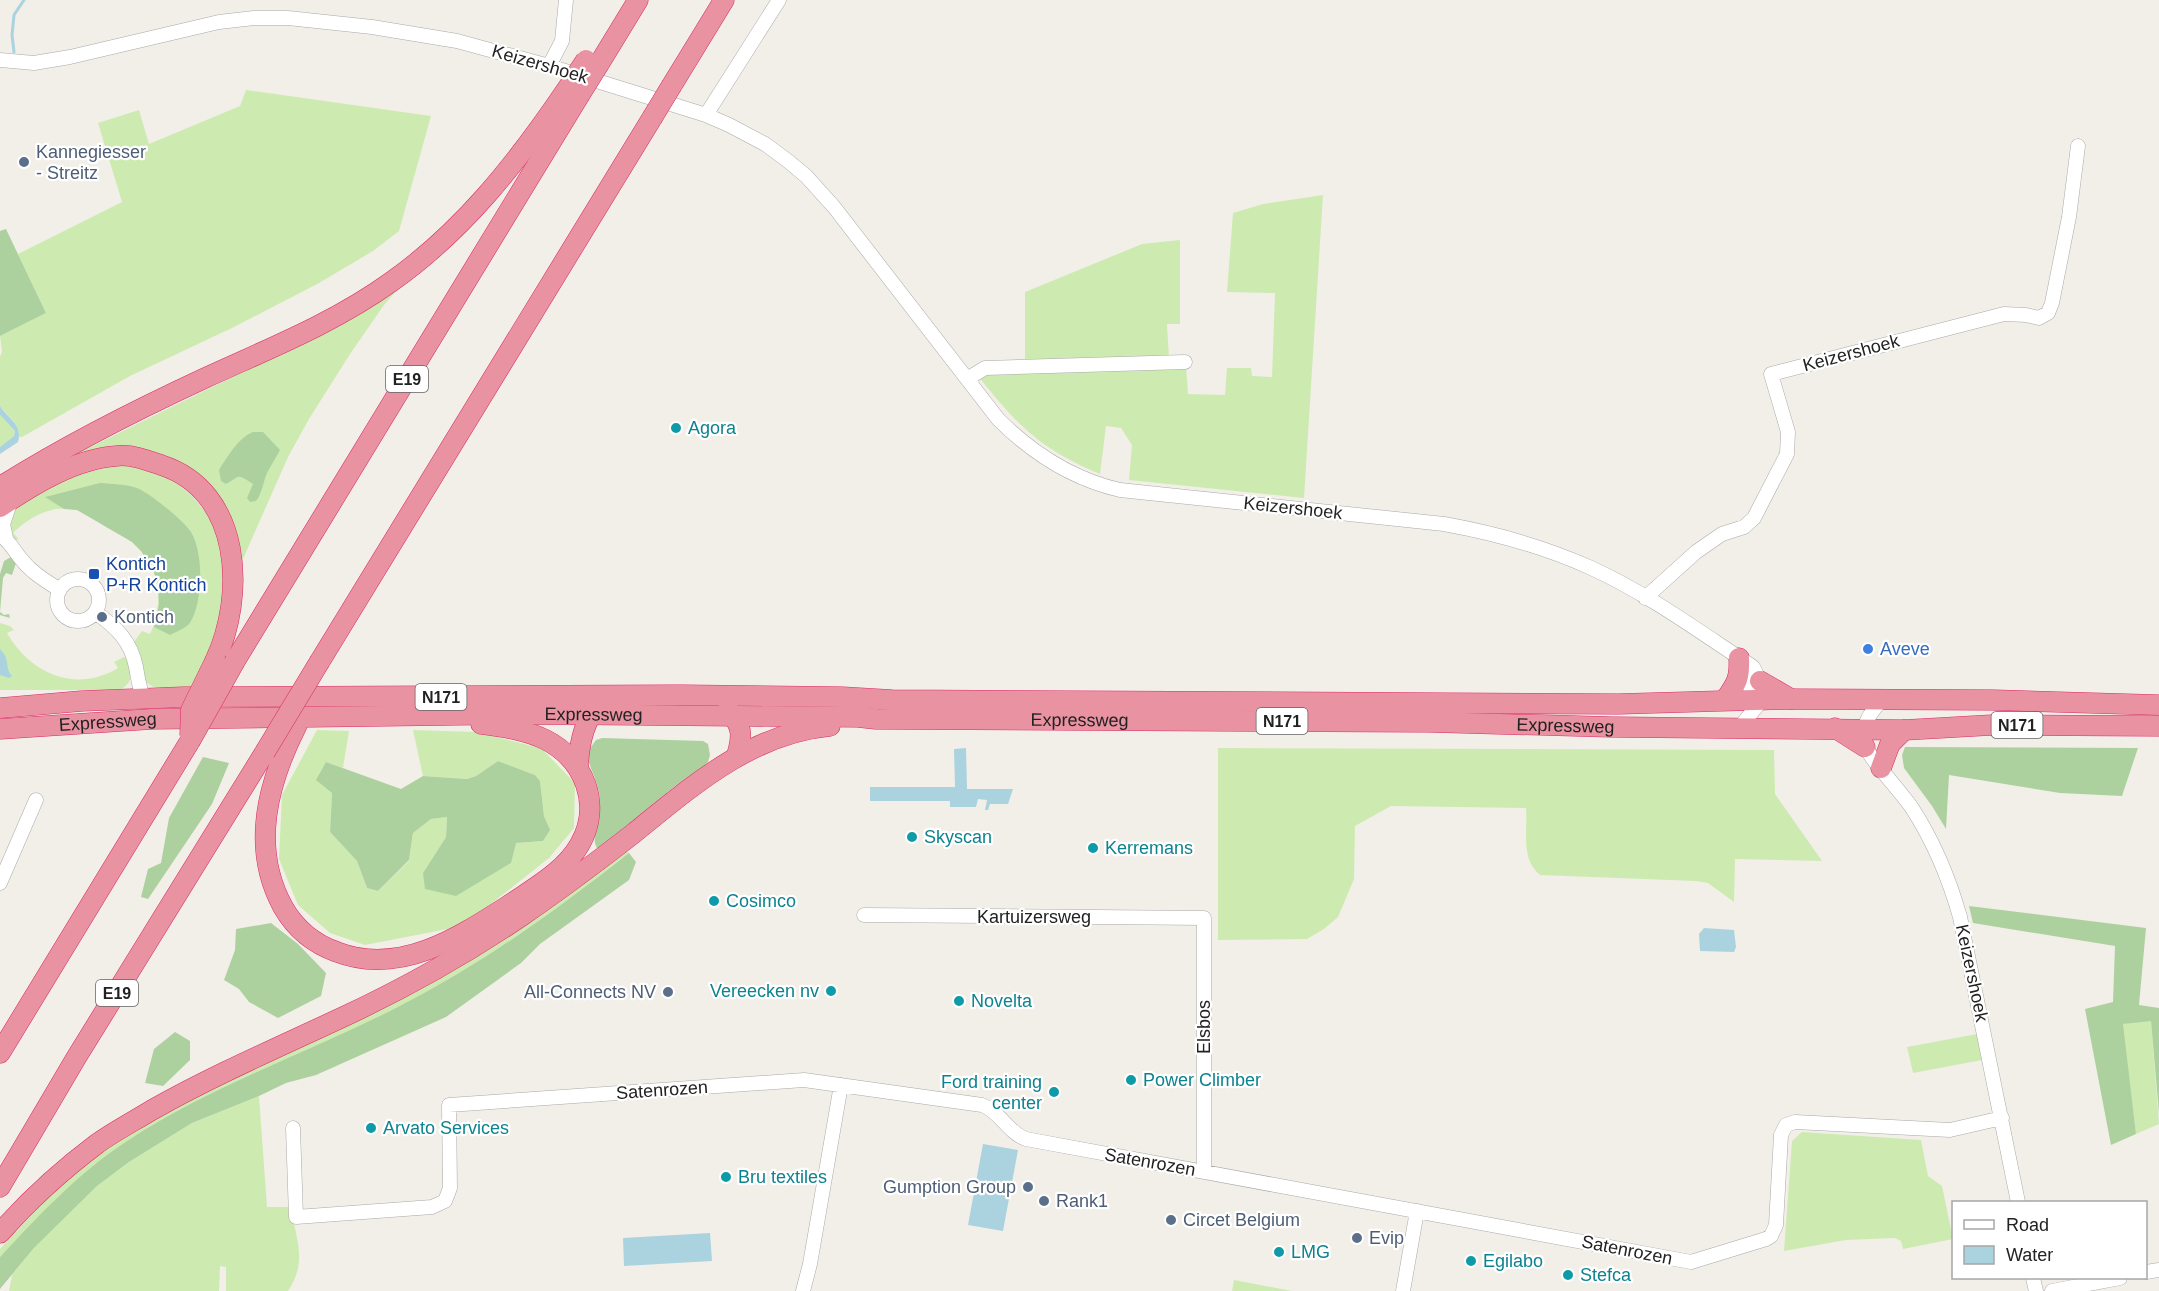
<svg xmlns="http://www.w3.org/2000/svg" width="2159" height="1291" font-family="Helvetica,sans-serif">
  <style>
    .grass { fill: #cdebb0 }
    .forest { fill: #add19e }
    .water { fill: #aad3df }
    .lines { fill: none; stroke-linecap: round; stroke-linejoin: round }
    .stream { stroke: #aad3df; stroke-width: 3 }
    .minor-casing { stroke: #a9a9a9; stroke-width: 15 }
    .highway-casing { stroke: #dc2a67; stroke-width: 21 }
    .minor { stroke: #fff; stroke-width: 14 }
    .highway { stroke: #e892a2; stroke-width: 20 }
    .highway-bridge-casing { stroke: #dc2a67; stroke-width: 21; stroke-linecap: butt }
    .highway-bridge { stroke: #e892a2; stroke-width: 20 }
    .service-dot { fill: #5c6f8a; stroke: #fff; stroke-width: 2 }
    .culture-dot { fill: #0f9aa8; stroke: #fff; stroke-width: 2 }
    .transit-dot { fill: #1a4fb4; stroke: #fff; stroke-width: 2 }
    .shop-dot { fill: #3f7fe0; stroke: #fff; stroke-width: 2 }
    .labels { text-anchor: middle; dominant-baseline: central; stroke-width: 4.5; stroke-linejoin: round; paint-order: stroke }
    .shield { fill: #fff; stroke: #646464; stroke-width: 1.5 }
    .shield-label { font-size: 16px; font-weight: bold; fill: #222 }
    .street-label { font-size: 18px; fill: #222; stroke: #fff }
    .service-label { font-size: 18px; fill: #4e5e75; stroke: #fff; text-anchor: start }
    .culture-label { font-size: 18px; fill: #0d838f; stroke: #fff; text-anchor: start }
    .transit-label { font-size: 18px; fill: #164399; stroke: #fff; text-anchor: start }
    .shop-label { font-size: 18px; fill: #366cbe; stroke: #fff; text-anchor: start }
  </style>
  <rect width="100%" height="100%" fill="#f2efe9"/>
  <path class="grass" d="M246 90 431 116 399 231 373 251 319 283 234 327 130 376 22 437H19C20 423 7 416 0 406V357L2 351 0 336 46 313 18 254 122 202 98 123 139 110 149 144 240 106Z
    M1323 195 1304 498 1129 480 1132 445 1121 428 1106 426 1100 474C1040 449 1018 426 978 376L1004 370 1186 365 1188 394 1225 395 1227 368H1251L1252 376 1272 377 1275 293 1227 292 1233 213 1263 204Z
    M1180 240V324H1167L1169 358 1025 363V292L1142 244Z
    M399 288 384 305 350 354 309 419 288 457 243 559H241L229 516 189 469 159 454 56 464 287 350Z
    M0 415 15 431 14 436 0 447Z
    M126 465C183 473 218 511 225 569 226 579 223 591 222 601 221 611 221 623 217 633 211 651 201 670 192 687 142 690 146 691 133 643L142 631 150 634C165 604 160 564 132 542 125 536 116 532 108 528 99 522 87 513 76 510 53 504 29 517 13 533L19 539 14 540 9 536 11 511C52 485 76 470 126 465Z
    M0 623 10 626 14 630 7 633C30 673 75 694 118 668L114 662 124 657 130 660C132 674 133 684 119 690H0Z
    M317 730 349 731 343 768 326 762 332 793 330 832 357 861 367 888 378 891 409 861 413 833 431 819 447 817 446 837 423 873 516 843 543 841 549 830 544 816 540 781 535 775 498 761 476 776 467 779 423 776 413 730 476 732 541 748 575 783 574 828 549 858 463 926 365 945 330 933 298 905 279 859 282 795Z
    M1218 748 1774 750 1775 794 1822 861 1735 859 1734 902 1708 883 1695 881 1540 875C1520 859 1528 831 1526 808L1391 806 1355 826 1354 879 1338 917 1324 929 1307 939 1218 940Z
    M626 850 629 853C558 909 486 961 407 1002 315 1051 214 1083 127 1141 79 1172 39 1215 0 1257V1249L8 1240 52 1194 84 1166 118 1140 150 1119 242 1072Z
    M2151 1020 2159 1124 2136 1134 2122 1024Z
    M1977 1034 1982 1060 1913 1073 1907 1047Z
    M259 1096 267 1207H291C296 1240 308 1261 288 1291H226V1267L220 1266 219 1291H9L12 1275 34 1248 97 1186 129 1162 192 1123Z
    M1802 1132 1921 1140 1928 1176 1942 1186 1953 1239 1903 1249 1901 1241 1895 1238 1846 1240 1784 1251 1792 1141Z
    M1234 1280 1292 1291H1232Z"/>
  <path class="forest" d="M6 229 46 313 0 336V231Z
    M253 432H263L280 450C276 458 271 465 267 473 263 482 262 494 256 501L250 502 247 498 253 484C236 473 241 476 226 484L221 481 219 470C228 456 238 438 253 432Z
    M100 483C111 484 127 484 137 488 151 494 183 520 191 532 204 554 203 602 190 623 186 628 176 632 170 635L154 627 159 604 158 585 154 572 141 551 132 542 77 510 64 509 45 497Z
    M11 557 16 563 12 575 6 573 3 578 0 612 4 615 9 614 10 618 0 615V574L4 561Z
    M602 738 703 741 708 744 710 755 708 762 703 767 675 786 600 848H597C590 837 600 818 600 805 601 786 591 772 586 754L596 740Z
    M1905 747 2138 748 2122 796 2060 793 1949 775 1946 829 1932 806 1904 768 1902 755Z
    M203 757 229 763 212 804 148 899 141 897 148 869 161 863 169 818Z
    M498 761 535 775 540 781 544 816 550 830 543 841 516 843 511 863 456 896 425 889 423 873 446 837 447 817 431 819 413 833 409 860 378 891 367 888 357 861 330 832 332 793 316 780 326 762 401 789 423 776 467 779 476 776Z
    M629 853 636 862 629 880 540 944 521 963 446 1017 316 1075 286 1083 259 1096 192 1123 129 1162 97 1186 34 1248 0 1289V1257C39 1215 79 1172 127 1141 214 1083 315 1051 407 1002 486 961 558 909 629 853Z
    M1969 906 2146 928 2139 1005 2159 1008V1114L2151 1021 2123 1024 2136 1134 2111 1145 2085 1009 2113 1002 2115 946 1973 923Z
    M271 923 298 944 326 973 321 996 278 1018 249 1002 239 989 224 980 235 950 236 929Z
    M175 1032 190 1041V1060L163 1086 145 1083 154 1049Z"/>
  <path class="water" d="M0 406C8 419 23 424 18 442L0 454V447L14 436 15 431 0 415Z
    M0 649C11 660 4 667 12 676L9 678 0 675Z
    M966 748 967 789H1013L1008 804H990L988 810H985L987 800 978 799 976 807H950V801H870V787H955L954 749Z
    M1704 928 1734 930 1736 947 1734 952 1700 951 1699 934Z
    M983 1144 1018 1150 1003 1231 968 1225Z
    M710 1233 712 1261 624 1266 623 1238Z"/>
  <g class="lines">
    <path class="stream" d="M14 52 12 35 14 15 24 0"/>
    <g class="minor-casing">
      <path id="minor" d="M0 60 34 63 70 57 219 22 254 18H288L372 27 457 41 549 66 706 115 729 125 765 144 788 161 806 176 834 207 998 419C1033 454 1072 479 1120 490L1444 524C1494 533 1542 546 1589 567 1647 593 1700 632 1753 667L1760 681 1762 700 1740 727
        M549 66 562 41 566 0
        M706 115 779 0
        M967 379 985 368 1185 362
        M0 535C10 541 14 551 22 560 32 573 46 581 60 590
        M6 538 3 524 11 500
        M57 600a21 21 0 1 1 42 0a21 21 0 1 1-42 0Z
        M1645 598 1696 552 1722 534 1744 527 1754 518 1787 454 1788 432 1771 374 2004 314 2026 315 2039 318 2048 313 2052 303 2069 217 2078 146
        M95 612C116 627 131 641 136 667 138 678 139 688 144 699
        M1741 662 1747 674 1754 707
        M1882 700C1869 714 1861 725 1865 745 1868 757 1903 794 1912 808 1934 842 1949 878 1960 917L2018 1202
        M0 883 36 800
        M864 915 1204 918V1172
        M293 1128 296 1217 432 1207 445 1201 450 1188 449 1105 804 1080 982 1105C1000 1111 1008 1133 1026 1139L1691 1262 1766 1239 1771 1236 1776 1225 1781 1135 1786 1125 1795 1122 1950 1130 2002 1118
        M2146 1272 2159 1270
        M2033 1278 2036 1291
        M803 1291 810 1264 841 1085
        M1403 1291 1417 1211
        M2052 1291 2120 1278"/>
    </g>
    <g class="highway-casing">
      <g id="highway">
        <path d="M599 64 638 0"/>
        <path d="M672 85 724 0"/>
        <path d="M0 487C66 445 134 411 205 378 268 349 334 323 391 282 462 232 516 164 565 92"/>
        <path d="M0 507C34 484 75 459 116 456 131 454 147 460 161 465 242 491 246 595 215 661"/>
        <path d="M235 661 579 96"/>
        <path d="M320 661 652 118"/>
        <path d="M1760 681 1791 699"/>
        <path d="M1725 700C1737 683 1740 678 1739 658"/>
        <path d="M0 708 82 701 184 697 680 695 842 697 892 700 1618 704 1791 699 1993 700 2159 705"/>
        <path d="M728 709C742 726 743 734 737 755"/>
        <path d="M297 725C268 782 250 847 283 907 295 928 314 944 337 952 399 976 458 938 509 905 534 888 565 871 580 844 602 805 585 760 546 740 526 730 503 727 481 724"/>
        <path d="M1835 728 1865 747"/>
        <path id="s1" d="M0 729 152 719 535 714 858 717 876 719 1429 722 1611 727 1904 730 1992 725 2159 726"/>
        <path d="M578 767C579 745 583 723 597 706"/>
        <path d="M1881 768 1890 744 1904 730"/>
        <path d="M0 1053 190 741"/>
        <path d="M0 1187 76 1058 265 752"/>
        <path d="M0 1233C29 1200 62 1170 98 1143 115 1131 134 1121 152 1110 214 1075 279 1047 343 1017 405 988 466 954 523 915 561 889 598 861 634 833 692 786 752 733 830 726"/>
      </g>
    </g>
    <use href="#minor" class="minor"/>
    <use href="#highway" class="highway"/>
    <g class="highway-bridge-casing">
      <path id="highway-bridge" d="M565 92 586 60
        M579 96 599 64
        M652 118 672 85
        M190 736 191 710 215 661
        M190 741 235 661
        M265 752 320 661"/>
    </g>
    <use href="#highway-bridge" class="highway-bridge"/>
  </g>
  <g class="service-dot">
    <circle cx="24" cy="162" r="6"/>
    <circle cx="102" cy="617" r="6"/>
    <circle cx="668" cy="992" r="6"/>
    <circle cx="1028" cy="1187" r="6"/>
    <circle cx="1044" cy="1201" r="6"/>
    <circle cx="1171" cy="1220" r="6"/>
    <circle cx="1357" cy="1238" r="6"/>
  </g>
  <g class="culture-dot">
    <circle cx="676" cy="428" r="6"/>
    <circle cx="912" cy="837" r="6"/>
    <circle cx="1093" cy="848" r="6"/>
    <circle cx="714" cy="901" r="6"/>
    <circle cx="831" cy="991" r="6"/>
    <circle cx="959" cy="1001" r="6"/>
    <circle cx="1131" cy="1080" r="6"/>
    <circle cx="1054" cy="1092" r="6"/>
    <circle cx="371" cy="1128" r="6"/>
    <circle cx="726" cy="1177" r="6"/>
    <circle cx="1279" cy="1252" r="6"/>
    <circle cx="1471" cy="1261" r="6"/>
    <circle cx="1568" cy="1275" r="6"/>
  </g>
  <rect class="transit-dot" x="88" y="568" width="12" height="12" rx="3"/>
  <circle class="shop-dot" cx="1868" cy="649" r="6"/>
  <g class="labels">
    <g class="shield">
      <rect x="386" y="366" width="42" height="26" rx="4.5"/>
      <rect x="415.5" y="684" width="51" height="26" rx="4.5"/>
      <rect x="1256.5" y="708" width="51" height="26" rx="4.5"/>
      <rect x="1991.5" y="712" width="51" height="26" rx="4.5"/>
      <rect x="96" y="980" width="42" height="26" rx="4.5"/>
    </g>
    <g class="shield-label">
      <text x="407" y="379">E19</text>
      <text x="441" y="697">N171</text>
      <text x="1282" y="721">N171</text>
      <text x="2017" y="725">N171</text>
      <text x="117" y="993">E19</text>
    </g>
    <g class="street-label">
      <text transform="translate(540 64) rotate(16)">Keizershoek</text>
      <text transform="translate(1851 353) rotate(-15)">Keizershoek</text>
      <text transform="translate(1293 508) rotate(6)">Keizershoek</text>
      <text stroke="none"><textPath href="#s1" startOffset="594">Expressweg</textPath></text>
      <text stroke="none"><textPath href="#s1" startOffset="1080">Expressweg</textPath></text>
      <text stroke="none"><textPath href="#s1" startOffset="108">Expressweg</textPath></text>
      <text stroke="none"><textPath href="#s1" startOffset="1566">Expressweg</textPath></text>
      <text x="1034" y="917">Kartuizersweg</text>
      <text transform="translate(1972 973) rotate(78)">Keizershoek</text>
      <text transform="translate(1204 1027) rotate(-90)">Elsbos</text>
      <text transform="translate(662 1090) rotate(-4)">Satenrozen</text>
      <text transform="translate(1150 1162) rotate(10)">Satenrozen</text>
      <text transform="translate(1627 1250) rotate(11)">Satenrozen</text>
    </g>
    <g class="service-label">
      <text x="36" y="152">Kannegiesser<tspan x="36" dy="21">- Streitz</tspan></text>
      <text x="114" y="617">Kontich</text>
      <text x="656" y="992" text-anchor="end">All-Connects NV</text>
      <text x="1016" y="1187" text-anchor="end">Gumption Group</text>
      <text x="1056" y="1201">Rank1</text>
      <text x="1183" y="1220">Circet Belgium</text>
      <text x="1369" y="1238">Evip</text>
    </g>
    <g class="culture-label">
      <text x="688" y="428">Agora</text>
      <text x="924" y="837">Skyscan</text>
      <text x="1105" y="848">Kerremans</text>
      <text x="726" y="901">Cosimco</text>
      <text x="819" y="991" text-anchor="end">Vereecken nv</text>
      <text x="971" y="1001">Novelta</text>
      <text x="1143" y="1080">Power Climber</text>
      <text x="1042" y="1082" text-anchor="end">Ford training<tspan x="1042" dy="21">center</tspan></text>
      <text x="383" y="1128">Arvato Services</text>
      <text x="738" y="1177">Bru textiles</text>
      <text x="1291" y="1252">LMG</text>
      <text x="1483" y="1261">Egilabo</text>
      <text x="1580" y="1275">Stefca</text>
    </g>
    <g class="transit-label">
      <text x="106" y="564">Kontich<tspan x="106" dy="21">P+R Kontich</tspan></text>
    </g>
    <g class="shop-label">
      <text x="1880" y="649">Aveve</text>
    </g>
  </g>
  <rect x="1952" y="1201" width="195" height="78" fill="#ffffff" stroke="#a7a7a7" stroke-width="1.5"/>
  <rect x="1964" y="1220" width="30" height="9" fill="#ffffff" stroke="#a7a7a7" stroke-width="1.5"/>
  <text x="2006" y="1231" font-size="18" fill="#222222">Road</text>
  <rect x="1964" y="1246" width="30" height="18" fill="#aad3df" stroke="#a7a7a7" stroke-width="1.5"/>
  <text x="2006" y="1261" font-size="18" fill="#222222">Water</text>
</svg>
